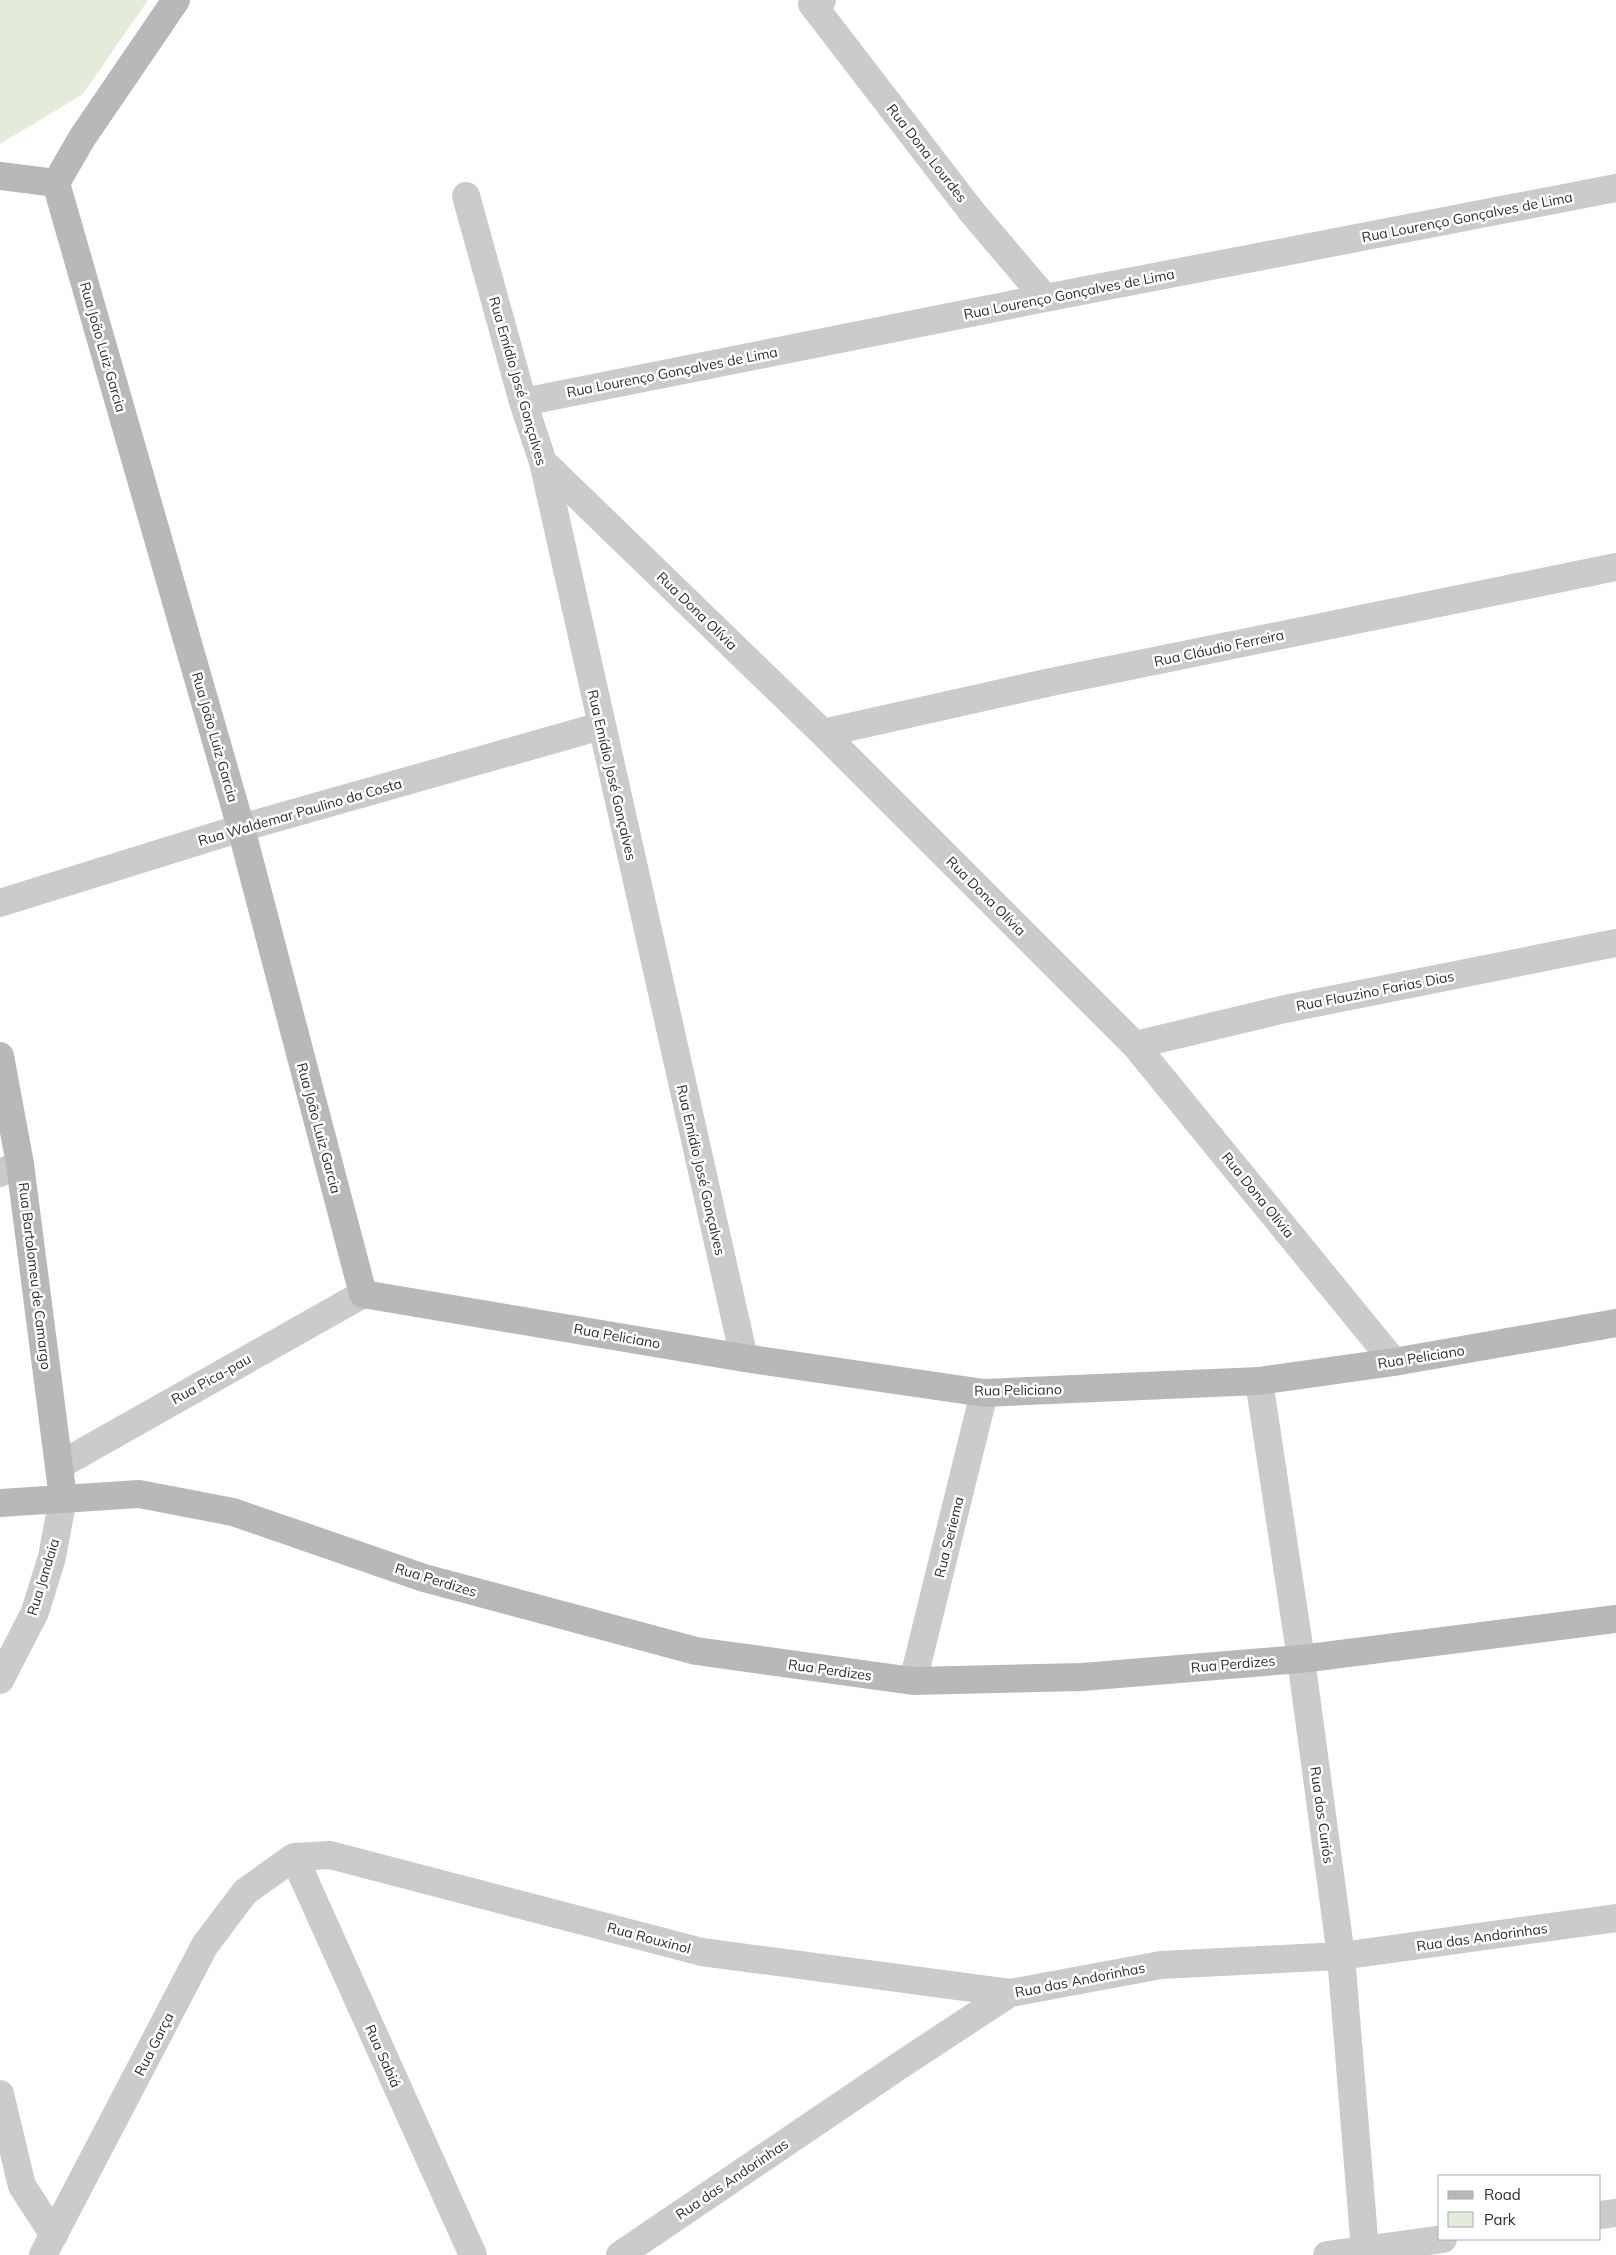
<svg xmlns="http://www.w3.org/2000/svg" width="1616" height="2255" font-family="Mulish,sans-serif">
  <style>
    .green { fill: #e3ecdb }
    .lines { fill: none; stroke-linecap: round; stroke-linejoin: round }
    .street { stroke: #cbcbcb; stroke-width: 28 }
    .secondary { stroke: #b8b8b8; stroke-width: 28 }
    .labels { text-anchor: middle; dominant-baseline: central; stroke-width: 5; stroke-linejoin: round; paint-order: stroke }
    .street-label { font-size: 14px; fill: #2e2e2e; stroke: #fff }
  </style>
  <rect width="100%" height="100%" fill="#fff"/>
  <path class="green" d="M0 0H148L83 94 0 144Z"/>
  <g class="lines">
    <path class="street" d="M822 0 812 4 972 212 1045 298
      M466 196 523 402 543 462 744 1358
      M523 402 1045 298 1616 188
      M543 462 823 733 1135 1045 1394 1362
      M823 733 1051 682 1616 567
      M0 903 241 828 601 726
      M1135 1045 1285 1009 1616 943
      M0 1173 20 1164
      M1259 1381 1301 1659 1341 1956 1365 2250
      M60 1465 363 1294
      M0 1680 35 1612 52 1557 63 1498
      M913 1681 984 1393
      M294 1857 330 1855 702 1952 1010 1993
      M294 1857 473 2255
      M0 2094 22 2186 54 2235
      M1600 2215 1616 2213
      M43 2255 205 1945 245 1892 294 1857
      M620 2255 899 2066 1010 1993 1161 1965 1341 1956 1616 1918
      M1327 2255 1443 2239"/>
    <path class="secondary" d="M0 176 56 183
      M56 183 241 828 363 1294 744 1358 984 1393 1259 1381 1394 1362 1616 1323
      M56 183 82 138 176 0
      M0 1056 20 1164 63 1498
      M0 1503 139 1494 233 1512 424 1578 696 1651 913 1681 1082 1677 1301 1659 1616 1619"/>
  </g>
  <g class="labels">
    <g class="street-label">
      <text transform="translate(927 153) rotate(52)">Rua Dona Lourdes</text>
      <text transform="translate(1467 217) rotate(-11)">Rua Lourenço Gonçalves de Lima</text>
      <text transform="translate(1069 294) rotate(-11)">Rua Lourenço Gonçalves de Lima</text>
      <text transform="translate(103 347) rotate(74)">Rua João Luiz Garcia</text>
      <text transform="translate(672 372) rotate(-11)">Rua Lourenço Gonçalves de Lima</text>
      <text transform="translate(518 381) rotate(74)">Rua Emídio José Gonçalves</text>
      <text transform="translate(697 611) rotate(44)">Rua Dona Olívia</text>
      <text transform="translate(1219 648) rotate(-12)">Rua Cláudio Ferreira</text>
      <text transform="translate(215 737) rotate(74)">Rua João Luiz Garcia</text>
      <text transform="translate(612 775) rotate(77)">Rua Emídio José Gonçalves</text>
      <text transform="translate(300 812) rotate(-16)">Rua Waldemar Paulino da Costa</text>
      <text transform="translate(986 896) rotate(45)">Rua Dona Olívia</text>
      <text transform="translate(1375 991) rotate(-11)">Rua Flauzino Farias Dias</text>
      <text transform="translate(319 1128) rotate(75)">Rua João Luiz Garcia</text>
      <text transform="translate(701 1170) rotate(77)">Rua Emídio José Gonçalves</text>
      <text transform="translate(1258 1195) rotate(51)">Rua Dona Olívia</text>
      <text transform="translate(35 1276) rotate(83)">Rua Bartolomeu de Camargo</text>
      <text transform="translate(617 1336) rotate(10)">Rua Peliciano</text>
      <text transform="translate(1421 1357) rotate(-9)">Rua Peliciano</text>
      <text transform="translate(211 1379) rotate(-29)">Rua Pica-pau</text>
      <text transform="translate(1018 1390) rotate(-1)">Rua Peliciano</text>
      <text transform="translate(949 1537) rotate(-76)">Rua Seriema</text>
      <text transform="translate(43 1577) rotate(-73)">Rua Jandaia</text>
      <text transform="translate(436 1580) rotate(17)">Rua Perdizes</text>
      <text transform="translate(1233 1664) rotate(-5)">Rua Perdizes</text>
      <text transform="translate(830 1670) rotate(8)">Rua Perdizes</text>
      <text transform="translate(1322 1815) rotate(82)">Rua dos Curiós</text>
      <text transform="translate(1482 1937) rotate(-8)">Rua das Andorinhas</text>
      <text transform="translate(649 1938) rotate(15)">Rua Rouxinol</text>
      <text transform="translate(1080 1980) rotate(-11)">Rua das Andorinhas</text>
      <text transform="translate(154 2044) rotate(-63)">Rua Garça</text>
      <text transform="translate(383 2056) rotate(66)">Rua Sabiá</text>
      <text transform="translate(732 2179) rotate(-34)">Rua das Andorinhas</text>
    </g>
  </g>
  <rect x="1438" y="2175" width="162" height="65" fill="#ffffff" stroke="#ababab"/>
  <rect x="1448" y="2191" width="25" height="8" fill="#b8b8b8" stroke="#ababab"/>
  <text x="1484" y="2200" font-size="15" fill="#2e2e2e">Road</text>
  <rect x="1448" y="2212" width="25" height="15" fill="#e3ecdb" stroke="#ababab"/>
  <text x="1484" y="2225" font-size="15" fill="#2e2e2e">Park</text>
</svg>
